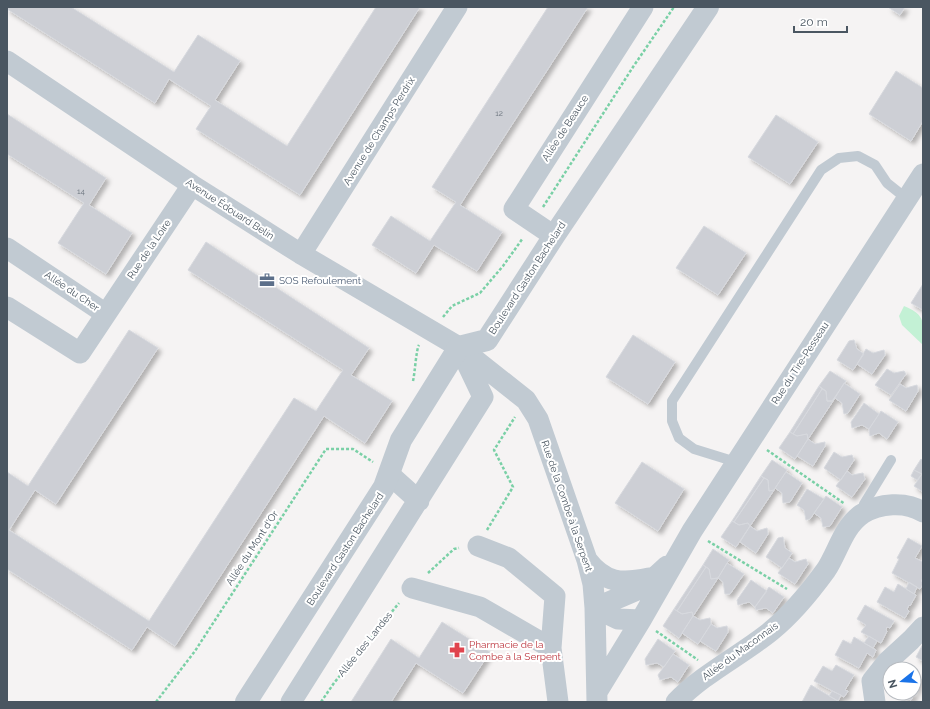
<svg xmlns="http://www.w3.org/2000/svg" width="930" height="709" font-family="Raleway,sans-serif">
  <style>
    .green { fill: #c3f1d5 }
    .building { fill: #cdcfd5; stroke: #d7d9de; filter: url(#shadow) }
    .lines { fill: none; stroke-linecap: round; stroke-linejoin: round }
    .path { stroke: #7ad0a6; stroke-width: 2.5; stroke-dasharray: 3 2; stroke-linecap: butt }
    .service { stroke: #c1cad2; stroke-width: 10 }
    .minor { stroke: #c1cad2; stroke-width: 21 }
    .tertiary { stroke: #c1cad2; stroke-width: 22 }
    .labels { text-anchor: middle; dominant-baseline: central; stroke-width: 4; stroke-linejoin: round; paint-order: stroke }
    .number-label { font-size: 8px; fill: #6b747e }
    .street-label { font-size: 10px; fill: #4a5661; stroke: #fff }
    .service-label { font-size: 10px; fill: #4e5e75; stroke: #fff; text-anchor: start }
    .health-label { font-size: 10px; fill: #be3a42; stroke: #fff; text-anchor: start }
  </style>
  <defs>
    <filter id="shadow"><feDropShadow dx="3.5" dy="3.5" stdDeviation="2" flood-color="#0004"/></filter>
  </defs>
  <rect width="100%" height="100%" fill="#f5f3f3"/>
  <path class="green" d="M904 306C927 315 923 324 923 345L902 325 899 316Z"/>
  <path class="building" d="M7 7H71L174 72 198 35 240 61 215 100 287 146 376 7H420L300 195 196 129 211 106 169 79 155 103 7 9Z
    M548 7H588L460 205 502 232 477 271 434 245 416 273 372 245 391 216 430 241 456 202 432 187Z
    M888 7H905L900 15Z
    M896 71 923 88V121L911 141 869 114Z
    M7 114 106 178 89 205 132 233 106 274 58 243 84 203 7 154Z
    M776 115 818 142 790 184 748 157Z
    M704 226 746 253 718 295 676 268Z
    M206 242 369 348 351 375 392 401 365 443 324 416 175 646 147 627 132 650 7 569V472L28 486 129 330 158 348 56 504 35 490 9 530 149 621 294 398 316 411 343 370 188 270Z
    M923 284V310L911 303Z
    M633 335 675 362 648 404 606 377Z
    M854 340 857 349 864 354 853 370 837 360 849 341Z
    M866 349 873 353 884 350 885 355 872 374 857 364Z
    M887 369 894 373 904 371 906 374 891 395 875 385Z
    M830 371 846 381 832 401H827L826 391 819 386Z
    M844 383 860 394 848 413 844 414 842 403 835 398Z
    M900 384 906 388 917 385 918 391 906 411 889 400Z
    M819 386 822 389 793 434 790 432Z
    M822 389 826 391 827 401H832L835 398 808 439 807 434 797 436 793 434Z
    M864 403 879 414 869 429 862 425 852 428 851 422Z
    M881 411 898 422 887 439 879 433 870 436 869 429Z
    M790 432 797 436 807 434 808 439 795 459 779 448Z
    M808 439 815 444 825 442V446L813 466 797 456Z
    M834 452 842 457 852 455 854 460 841 480 824 468Z
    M921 459 923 461V492L914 486 922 474 914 470Z
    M772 460 787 470 774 490 769 491 768 480 761 476Z
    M642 462 684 489 658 531 615 503Z
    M914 470 922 474 917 480 911 476Z
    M847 471 852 475 863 473 865 479 852 497 836 486Z
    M786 472 802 483 790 502 783 503 782 493 775 488Z
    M761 476 764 478 734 522 732 521Z
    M764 478 768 480 769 491 774 490 750 526 748 523 739 525 734 522Z
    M807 489 824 499 810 519 806 520 804 510 797 505Z
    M826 496 842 507 830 526 823 527 821 518 814 513Z
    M732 521 739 525 748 523 750 526 736 547 721 537Z
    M750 526 757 531 767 528 768 534 756 553 740 542Z
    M783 537 785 548 792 553 782 568 766 557 778 538Z
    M908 538 922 546 915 558 923 562V578L921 581 923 582V584L920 589 892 573 899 559 897 558Z
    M713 549 729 560 718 578 711 579 709 569 703 565Z
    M789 558 795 562 806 559 808 564 795 584 778 573Z
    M727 563 744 574 730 594H725L723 582 718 578Z
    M703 565 706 567 677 611 674 609Z
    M706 567 709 569 711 579 718 578 693 616 692 612 682 614 677 611Z
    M751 580 767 591 755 607 749 602 738 605 737 600Z
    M909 582 917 587 914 594 906 589Z
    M898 584 916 595 910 606 909 605 907 609 909 611 905 618 877 602 885 587 894 592Z
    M769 587 784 597 773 613 766 608 756 610 755 607Z
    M865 605 894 621 890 628 887 627 886 630 887 631 881 643 861 632 866 625 857 619Z
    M674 609 682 614 692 612 693 616 679 638 663 626Z
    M693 616 700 620 710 618 711 624 698 644 682 633Z
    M442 622 490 652 463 693 416 663 391 702H351L391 639 419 658Z
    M711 624 717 628 727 626 728 632 716 651 700 641Z
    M869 636 877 641 873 648 864 643Z
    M854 637 876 650 873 657 867 653 859 668 835 655 843 640 851 644Z
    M658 639 675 651 664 667 657 663 646 665 645 659Z
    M923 644V661L916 657Z
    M673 654 689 665 678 682 671 677 660 680 658 675Z
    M836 665 854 675 845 690 848 691 844 697 814 681 823 666 832 671Z
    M914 674 921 678 917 684 919 685 911 700 897 693H914Z
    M811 685 838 701 840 702H802Z
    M832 691 841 695 838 701 829 696Z"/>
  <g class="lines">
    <path class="path" d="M543 207 633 67 674 7
      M443 317 452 306 480 293 503 266 523 238
      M413 381C415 373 416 350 419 345
      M767 450 845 504
      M487 530 513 487 494 450 515 417
      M708 541 787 589
      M428 573 454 549 459 548
      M656 631 698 660
      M156 702 195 651 326 449H353L373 462
      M321 702 334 683 399 603"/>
    <path class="service" d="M736 462 694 449 679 438 672 421V401L821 170 839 158 858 156 875 165 887 183 907 199
      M867 511 864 504 891 460"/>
    <path class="minor" d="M7 61 192 185 301 254 459 347 526 400 538 419 587 560 593 584 595 608 597 702
      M554 236 514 209 643 7
      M7 248 106 314 80 353 7 307
      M301 254 457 7
      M106 314 192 185
      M389 474 419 501
      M478 546 509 558 555 596 551 648 558 702
      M587 560C605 583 621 584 649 578
      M412 588 480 607 551 648
      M595 608 637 590 655 577 667 566
      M595 608 618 619 641 620
      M597 692 641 620 692 531 923 174
      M291 702 483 397 462 353
      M676 702C704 673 740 656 771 631 792 614 810 592 826 570 838 552 843 527 862 514 879 503 906 501 923 512
      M875 702 872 681 887 662 911 640 923 627"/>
    <path class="tertiary" d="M246 702 384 487 401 440 459 347 487 340 554 236 708 7"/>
  </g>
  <defs>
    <g id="office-bare" transform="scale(1.2)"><path d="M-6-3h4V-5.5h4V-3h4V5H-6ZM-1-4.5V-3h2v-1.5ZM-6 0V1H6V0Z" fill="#5c6f8a" stroke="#fff" stroke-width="2.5" paint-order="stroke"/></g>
    <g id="pharmacy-bare" transform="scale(1.2)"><path d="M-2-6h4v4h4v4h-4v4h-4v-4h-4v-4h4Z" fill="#e0444e" stroke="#fff" stroke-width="2.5" paint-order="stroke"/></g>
  </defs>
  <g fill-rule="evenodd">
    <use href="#office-bare" x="267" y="280"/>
    <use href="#pharmacy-bare" x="457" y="650"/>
  </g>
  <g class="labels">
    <g class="number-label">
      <text x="499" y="113">12</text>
      <text x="81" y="191">14</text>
    </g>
    <g class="street-label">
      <text transform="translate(565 128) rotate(-57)">Allée de Beauce</text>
      <text transform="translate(379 131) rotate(-58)">Avenue de Champs Perdrix</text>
      <text transform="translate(230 209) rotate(33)">Avenue Édouard Belin</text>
      <text transform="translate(149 249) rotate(-56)">Rue de la Loire</text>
      <text transform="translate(527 278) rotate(-57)">Boulevard Gaston Bachelard</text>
      <text transform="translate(72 291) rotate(34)">Allée du Cher</text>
      <text transform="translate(800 363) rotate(-57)">Rue du Tire-Pesseau</text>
      <text transform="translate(567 506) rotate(71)">Rue de la Combe à la Serpent</text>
      <text transform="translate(252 548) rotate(-57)">Allée du Mont d'Or</text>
      <text transform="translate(345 549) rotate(-57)">Boulevard Gaston Bachelard</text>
      <text transform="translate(365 644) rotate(-51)">Allée des Landes</text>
      <text transform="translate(740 651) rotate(-36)">Allée du Maconnais</text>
    </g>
    <g class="service-label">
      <text x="279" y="280">SOS Refoulement</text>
    </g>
    <g class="health-label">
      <text x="469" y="644">Pharmacie de la<tspan x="469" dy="12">Combe à la Serpent</tspan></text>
    </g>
  </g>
  <rect width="930" height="709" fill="none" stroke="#4a5661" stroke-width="16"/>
  <g transform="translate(902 681) rotate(253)"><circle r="19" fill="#ffffff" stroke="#b7bbc0"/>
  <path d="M0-3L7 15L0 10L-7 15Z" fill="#1a73e8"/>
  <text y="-6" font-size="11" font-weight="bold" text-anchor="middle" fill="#4a5661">N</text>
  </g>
  <path d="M794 26v6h53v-6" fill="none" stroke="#4a5661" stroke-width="2"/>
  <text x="800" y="26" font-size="12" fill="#4a5661" stroke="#ffffff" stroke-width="3" paint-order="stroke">20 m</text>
</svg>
